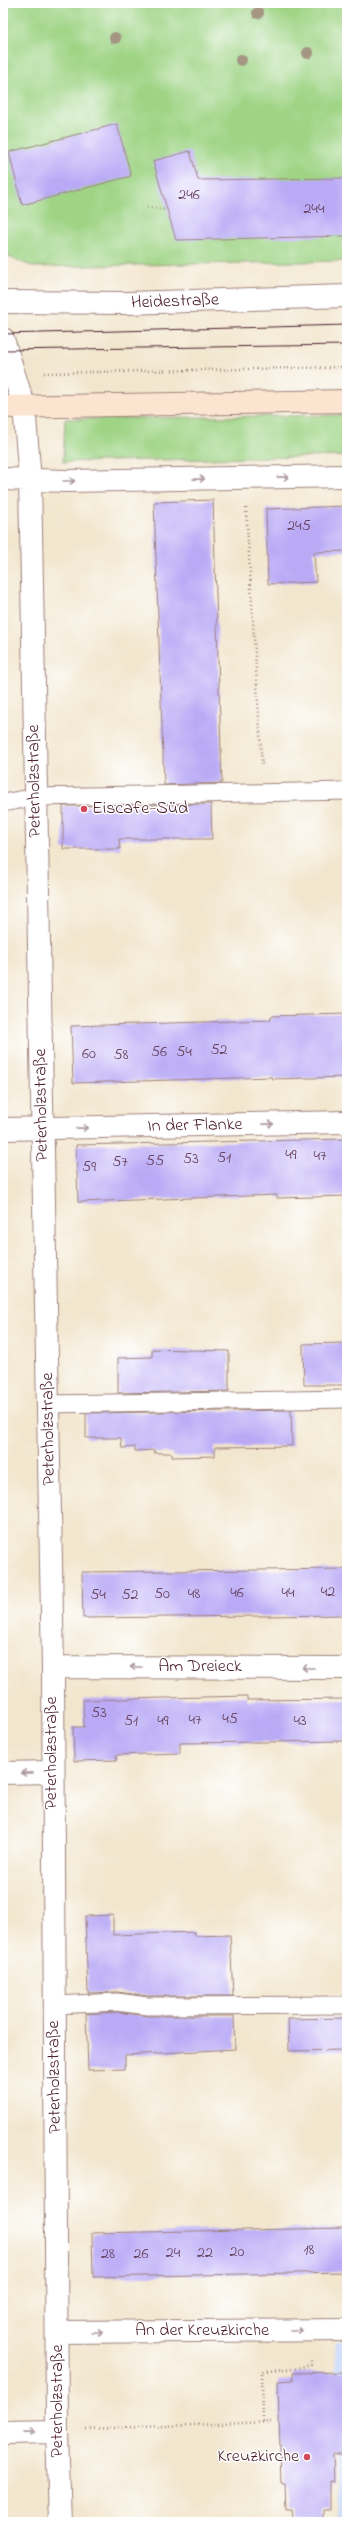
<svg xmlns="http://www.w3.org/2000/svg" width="350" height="2525" font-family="'Indie Flower',sans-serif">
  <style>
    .built { fill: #cddbfa }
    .green { fill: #9fd485; stroke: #747a58 }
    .building { fill: #baaaf6 }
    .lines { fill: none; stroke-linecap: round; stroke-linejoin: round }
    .lane-casing { stroke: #9e827c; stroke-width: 19 }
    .street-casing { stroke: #9e827c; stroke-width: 24 }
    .secondary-casing { stroke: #9e827c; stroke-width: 24 }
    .path { stroke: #9e827c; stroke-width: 2.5; stroke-dasharray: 1 3; stroke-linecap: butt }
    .lane { stroke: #fff; stroke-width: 17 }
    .street { stroke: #fff; stroke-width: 22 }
    .secondary { stroke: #fce5d0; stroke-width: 22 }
    .tram { stroke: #4a1f2b; stroke-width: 1 }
    .tree { fill: #a49683 }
    .oneway { stroke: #ae9aa0 }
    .poi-dot { fill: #d1495b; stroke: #fff; stroke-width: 1.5 }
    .labels { text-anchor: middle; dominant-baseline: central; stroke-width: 3; stroke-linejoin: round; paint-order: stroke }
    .number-label { font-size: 16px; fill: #66425e }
    .street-label { font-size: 18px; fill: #4a1f2b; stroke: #fff }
    .poi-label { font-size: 18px; fill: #4a1f2b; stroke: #fff; text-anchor: start }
  </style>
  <rect width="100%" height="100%" fill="#fff"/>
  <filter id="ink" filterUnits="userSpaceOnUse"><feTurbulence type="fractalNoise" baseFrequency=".025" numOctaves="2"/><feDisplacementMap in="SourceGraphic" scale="8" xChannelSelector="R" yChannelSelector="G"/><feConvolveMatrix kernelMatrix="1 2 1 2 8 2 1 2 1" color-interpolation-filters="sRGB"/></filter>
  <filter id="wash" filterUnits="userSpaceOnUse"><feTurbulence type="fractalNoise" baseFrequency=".012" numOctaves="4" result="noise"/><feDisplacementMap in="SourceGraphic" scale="16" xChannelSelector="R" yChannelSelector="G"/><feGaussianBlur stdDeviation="0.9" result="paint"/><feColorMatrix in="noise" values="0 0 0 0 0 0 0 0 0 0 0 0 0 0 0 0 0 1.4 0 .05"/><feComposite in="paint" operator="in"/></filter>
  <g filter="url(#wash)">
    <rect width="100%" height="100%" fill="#f2e6ce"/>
    <path class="built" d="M335 2342H347V2522H338Z"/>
    <path class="green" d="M3 3H347V261L34 267 9 257 3 234Z
      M347 415V456L63 462 65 419Z"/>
    <g id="blocks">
      <path class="building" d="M117 124 131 176 22 205 9 152Z
        M190 151 198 180 347 178V236L176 240 153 161Z
        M213 500 222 783 164 785 154 502Z
        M347 506V551L314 552 316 582 268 584 266 509Z
        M211 804 212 839H119L120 849H63V806Z
        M347 1014V1077L272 1079V1077L73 1083 71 1026 271 1020V1016Z
        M347 1139V1196L277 1198V1195L78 1202 76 1145Z
        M347 1343V1385H304L303 1344Z
        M152 1349 229 1351V1391L118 1393V1358L152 1357Z
        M291 1410 292 1446 215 1447V1456L172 1457V1453H154V1450L135 1451V1447L122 1448 121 1438H86V1413Z
        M347 1569V1615L83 1618 82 1572Z
        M247 1696V1700L347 1699V1741L180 1743V1753L116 1755 117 1760 74 1761 73 1727H84L83 1700Z
        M113 1915V1935L194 1932V1936L230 1935 233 1996H148L117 1992 88 1993 85 1916Z
        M117 2012 147 2016H234L235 2049 125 2055V2069L88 2070 86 2014Z
        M347 2018V2050L289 2051 288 2019Z
        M347 2228V2272L93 2277 92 2233Z
        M347 2372V2454H333L334 2482 330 2481V2510H323V2521L293 2522 292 2511H286L285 2483H281L278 2381 293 2380V2373Z"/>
    </g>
  </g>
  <g filter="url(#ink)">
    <use href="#blocks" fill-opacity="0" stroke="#9e827c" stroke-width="1"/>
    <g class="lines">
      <g class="lane-casing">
        <path id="lane" d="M3 803 35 797 347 791
          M49 1404 347 1399
          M55 2005 117 2002 147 2006 347 2005"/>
      </g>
      <g class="street-casing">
        <path id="street" d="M3 302 127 303 347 296
          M3 339 24 406 30 480 53 1667 57 2432 60 2522
          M3 479 67 481 347 476
          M3 1129 347 1122
          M53 1667 347 1668
          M3 1773 52 1772
          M58 2332 347 2330
          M3 2433 57 2432"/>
      </g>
      <g class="secondary-casing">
        <path id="secondary" d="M3 407 347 401"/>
      </g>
      <path class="path" d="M147 207 167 210
        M44 373 347 367
        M246 508 262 766
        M263 2422 262 2371 287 2370 311 2365V2359
        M86 2429 271 2422"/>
      <use href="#lane" class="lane"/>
      <use href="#street" class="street"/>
      <use href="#secondary" class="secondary"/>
      <path class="tram" d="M3 334 347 325
        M3 350 347 345"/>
    </g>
    <g class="tree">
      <circle cx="258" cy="13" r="6"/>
      <circle cx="115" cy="38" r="6"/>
      <circle cx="308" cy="53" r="6"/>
      <circle cx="241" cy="60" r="6"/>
    </g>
    <defs><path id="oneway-shaft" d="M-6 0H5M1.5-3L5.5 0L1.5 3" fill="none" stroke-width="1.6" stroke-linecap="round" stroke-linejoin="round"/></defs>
    <g class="oneway">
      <use href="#oneway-shaft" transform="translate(283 477) rotate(-1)"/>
      <use href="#oneway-shaft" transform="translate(199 479) rotate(-1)"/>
      <use href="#oneway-shaft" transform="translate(69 481)"/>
      <use href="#oneway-shaft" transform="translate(268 1124) rotate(-1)"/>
      <use href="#oneway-shaft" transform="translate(82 1128) rotate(-1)"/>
      <use href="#oneway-shaft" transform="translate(136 1667) rotate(-180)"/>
      <use href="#oneway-shaft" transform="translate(308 1668) rotate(-180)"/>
      <use href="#oneway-shaft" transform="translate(27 1773) rotate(179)"/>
      <use href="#oneway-shaft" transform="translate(297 2331)"/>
      <use href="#oneway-shaft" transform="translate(97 2332)"/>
      <use href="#oneway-shaft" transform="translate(30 2432) rotate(-1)"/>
    </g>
  </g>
  <g class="poi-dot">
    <circle cx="84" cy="809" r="4"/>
    <circle cx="307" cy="2457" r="4"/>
  </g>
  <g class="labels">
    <g class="number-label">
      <text x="189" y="195">246</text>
      <text x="314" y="209">244</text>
      <text x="299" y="526">245</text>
      <text x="219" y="1050">52</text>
      <text x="159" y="1052">56</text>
      <text x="184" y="1052">54</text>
      <text x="89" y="1054">60</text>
      <text x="121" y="1055">58</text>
      <text x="291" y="1155">49</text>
      <text x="320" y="1156">47</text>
      <text x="224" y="1158">51</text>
      <text x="191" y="1159">53</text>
      <text x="155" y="1161">55</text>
      <text x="120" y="1162">57</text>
      <text x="89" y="1167">59</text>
      <text x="328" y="1592">42</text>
      <text x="237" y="1593">46</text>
      <text x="288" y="1593">44</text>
      <text x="162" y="1594">50</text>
      <text x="194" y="1594">48</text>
      <text x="98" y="1595">54</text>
      <text x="130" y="1595">52</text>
      <text x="99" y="1713">53</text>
      <text x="230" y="1719">45</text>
      <text x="195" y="1720">47</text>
      <text x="131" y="1721">51</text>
      <text x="163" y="1721">49</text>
      <text x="300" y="1721">43</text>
      <text x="309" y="2250">18</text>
      <text x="237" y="2252">20</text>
      <text x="173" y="2253">24</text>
      <text x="205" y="2253">22</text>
      <text x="108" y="2254">28</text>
      <text x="141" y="2254">26</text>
    </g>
    <g class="street-label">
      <text transform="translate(175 302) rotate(-2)">Heidestraße</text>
      <text transform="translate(35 781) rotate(-91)">Peterholzstraße</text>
      <text transform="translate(42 1105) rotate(-91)">Peterholzstraße</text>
      <text transform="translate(195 1126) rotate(-1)">In der Flanke</text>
      <text transform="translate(49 1429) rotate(-91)">Peterholzstraße</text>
      <text x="200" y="1667">Am Dreieck</text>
      <text transform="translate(52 1753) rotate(-90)">Peterholzstraße</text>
      <text transform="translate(55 2077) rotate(-91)">Peterholzstraße</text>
      <text x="202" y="2331">An der Kreuzkirche</text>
      <text transform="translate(58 2401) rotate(-90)">Peterholzstraße</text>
    </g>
    <g class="poi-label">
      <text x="92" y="809">Eiscafe-Süd</text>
      <text x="299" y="2457" text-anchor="end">Kreuzkirche</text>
    </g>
  </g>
  <rect width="350" height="2525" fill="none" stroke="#fff" stroke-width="16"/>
</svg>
